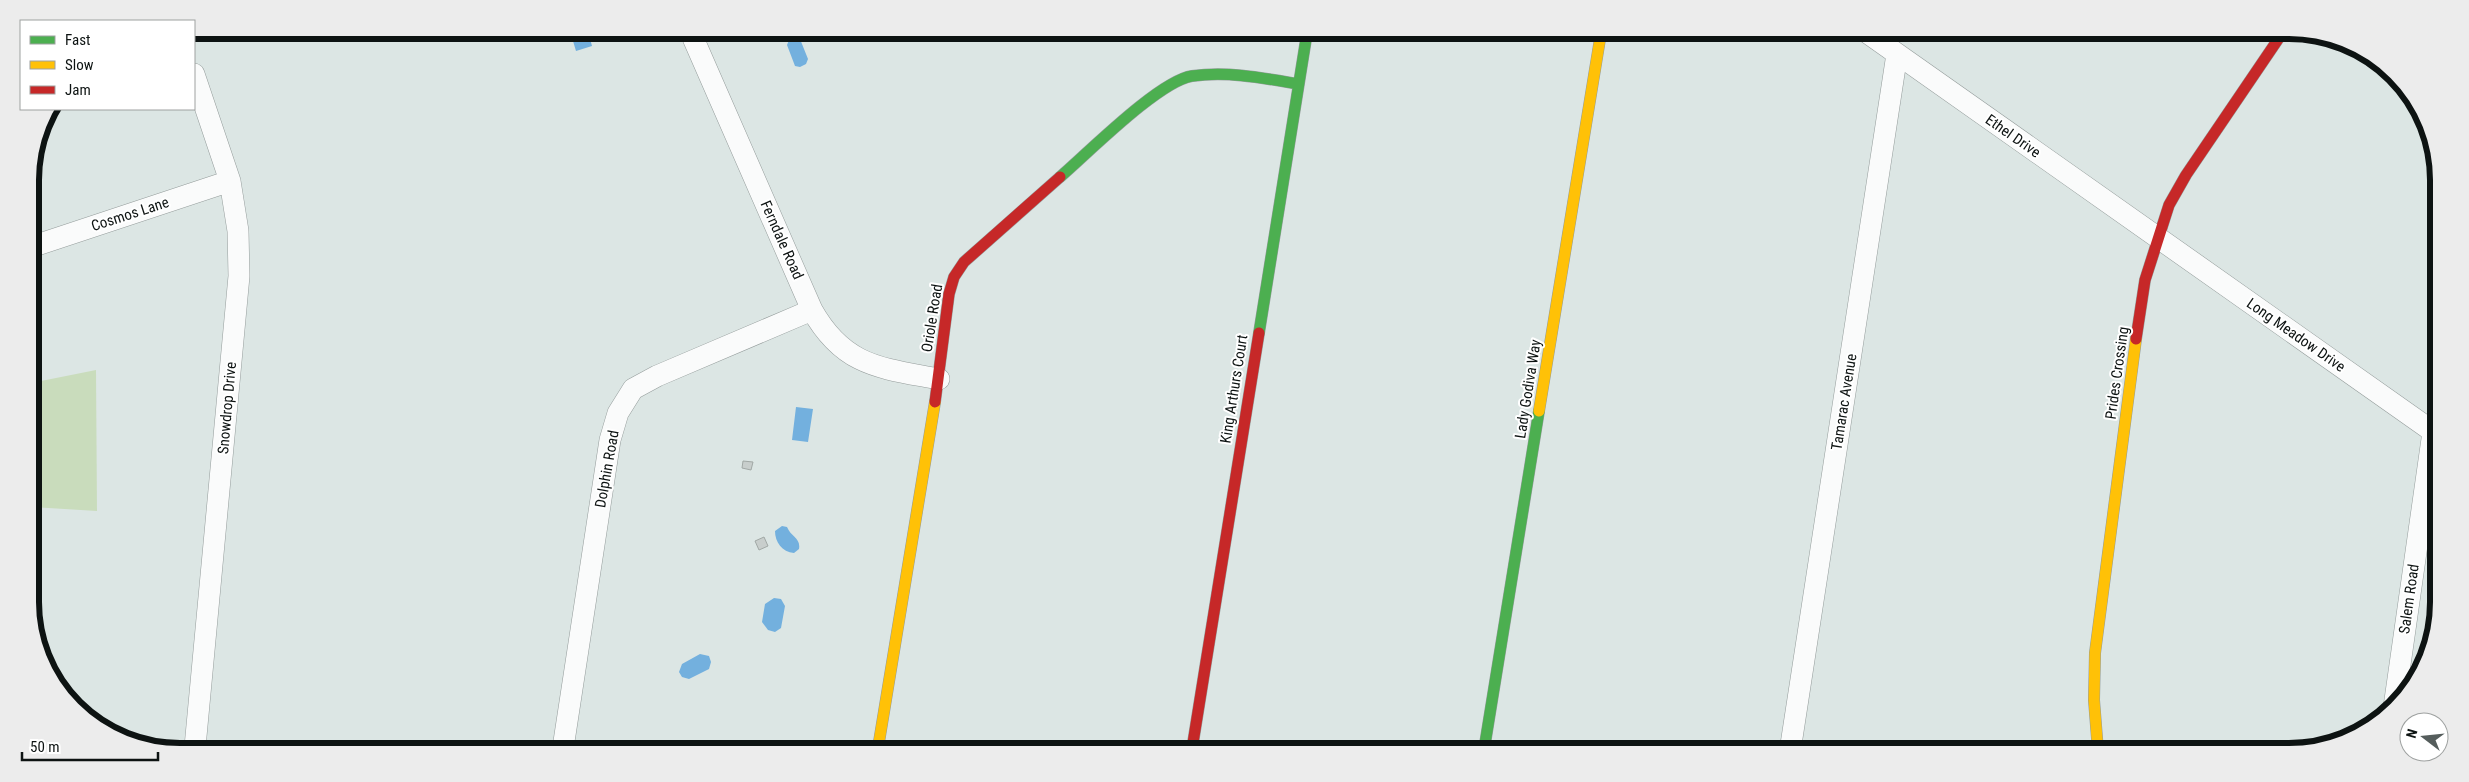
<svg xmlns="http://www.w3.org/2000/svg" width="2469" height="782" font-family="'Roboto Condensed',sans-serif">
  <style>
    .green { fill: #c9dcbc }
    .water { fill: #73b0de }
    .building { fill: #c8cecc; stroke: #a1a8a5 }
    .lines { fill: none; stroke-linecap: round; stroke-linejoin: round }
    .street-casing { stroke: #949c9b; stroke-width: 22 }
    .fast-casing { stroke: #949c9b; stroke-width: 12 }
    .slow-casing { stroke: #949c9b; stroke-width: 12 }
    .jam-casing { stroke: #949c9b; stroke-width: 12 }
    .street { stroke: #fafbfb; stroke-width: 21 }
    .fast { stroke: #4caf50; stroke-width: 11 }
    .slow { stroke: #ffc107; stroke-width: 11 }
    .jam { stroke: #c62828; stroke-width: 11 }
    .labels { text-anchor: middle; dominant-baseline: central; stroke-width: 4; stroke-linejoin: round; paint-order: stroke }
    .street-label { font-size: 15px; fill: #0d1312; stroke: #fff }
    .rim { fill: none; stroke: #0d1312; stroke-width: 6 }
  </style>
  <rect width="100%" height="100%" fill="#dce6e4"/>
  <path class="green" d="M96 370 97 511 32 507 31 383Z"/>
  <path class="water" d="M570 31H588L592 46 576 51Z
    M794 37 800 39 808 59 806 64 800 67 795 66 787 45 789 40Z
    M796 407 813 409 808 442 792 440Z
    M782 526 787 527C791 537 801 538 799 549L794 553C782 552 775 542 775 531Z
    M774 598 781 599 785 606 781 628 775 632 768 630 762 622 765 604Z
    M700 654 709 656 711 662 709 669 689 679 682 677 679 672 682 664Z"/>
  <path class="building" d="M743 461 753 462 751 470 742 468Z
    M764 537 768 546 759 550 755 541Z"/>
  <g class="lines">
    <g class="street-casing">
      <path id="street" d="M690 31 812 310C844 367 881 368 939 379
        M1869 34 2435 433
        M194 74 230 181 238 231 239 276 195 747
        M31 247 230 181
        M2394 707 2433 432
        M563 748 610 440 618 413 633 389 657 376 812 310
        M1790 751 1897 54"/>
    </g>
    <g class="fast-casing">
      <path id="fast" d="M1060 177C1088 153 1159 81 1192 76 1228 71 1263 78 1298 84
        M1259 333 1307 33
        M1484 750 1539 411"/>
    </g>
    <g class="slow-casing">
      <path id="slow" d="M1539 411 1601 33
        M878 748 935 402
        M2098 751 2094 700 2095 653 2136 339"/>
    </g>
    <g class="jam-casing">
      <path id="jam" d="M2136 339 2145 280 2169 205 2186 175 2281 35
        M935 402 949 294 954 277 964 262 1060 177
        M1192 749 1259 333"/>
    </g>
    <use href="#street" class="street"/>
    <use href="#fast" class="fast"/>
    <use href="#slow" class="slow"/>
    <use href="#jam" class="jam"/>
  </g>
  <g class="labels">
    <g class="street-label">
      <text transform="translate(2013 136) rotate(35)">Ethel Drive</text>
      <text transform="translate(130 214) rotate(-18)">Cosmos Lane</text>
      <text transform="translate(782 240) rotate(66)">Ferndale Road</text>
      <text transform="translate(932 318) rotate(-81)">Oriole Road</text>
      <text transform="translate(2296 335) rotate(35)">Long Meadow Drive</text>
      <text transform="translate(2117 373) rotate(-82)">Prides Crossing</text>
      <text transform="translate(1234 389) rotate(-81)">King Arthurs Court</text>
      <text transform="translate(1528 389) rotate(-81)">Lady Godiva Way</text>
      <text transform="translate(1844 402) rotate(-81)">Tamarac Avenue</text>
      <text transform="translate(227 408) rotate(-85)">Snowdrop Drive</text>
      <text transform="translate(607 469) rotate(-80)">Dolphin Road</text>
      <text transform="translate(2409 599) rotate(-82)">Salem Road</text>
    </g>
  </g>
  <path d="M0 0H2469V782H0ZM180 39H2289A141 141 0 0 1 2430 180V602A141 141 0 0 1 2289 743H180A141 141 0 0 1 39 602V180A141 141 0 0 1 180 39Z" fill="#ececec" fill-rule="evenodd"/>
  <path class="rim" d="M180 39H2289A141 141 0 0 1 2430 180V602A141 141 0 0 1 2289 743H180A141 141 0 0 1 39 602V180A141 141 0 0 1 180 39Z"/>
  <rect x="20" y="20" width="175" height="90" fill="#ffffff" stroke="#9ea1a0"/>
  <rect x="30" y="36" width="25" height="8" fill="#4caf50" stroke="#9ea1a0"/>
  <text x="65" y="45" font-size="15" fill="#0d1312">Fast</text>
  <rect x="30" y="61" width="25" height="8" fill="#ffc107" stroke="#9ea1a0"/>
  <text x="65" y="70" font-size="15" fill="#0d1312">Slow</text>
  <rect x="30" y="86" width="25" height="8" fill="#c62828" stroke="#9ea1a0"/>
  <text x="65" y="95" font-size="15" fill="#0d1312">Jam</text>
  <g transform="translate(2424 737) rotate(286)"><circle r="24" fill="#ffffff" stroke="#9ea1a0"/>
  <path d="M0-4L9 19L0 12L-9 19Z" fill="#555d5c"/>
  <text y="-8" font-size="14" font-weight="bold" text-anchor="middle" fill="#0d1312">N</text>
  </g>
  <path d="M22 752v8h136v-8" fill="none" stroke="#0d1312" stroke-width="2.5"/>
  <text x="30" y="752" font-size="15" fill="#0d1312" stroke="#ffffff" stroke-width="4" paint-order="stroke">50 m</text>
</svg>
